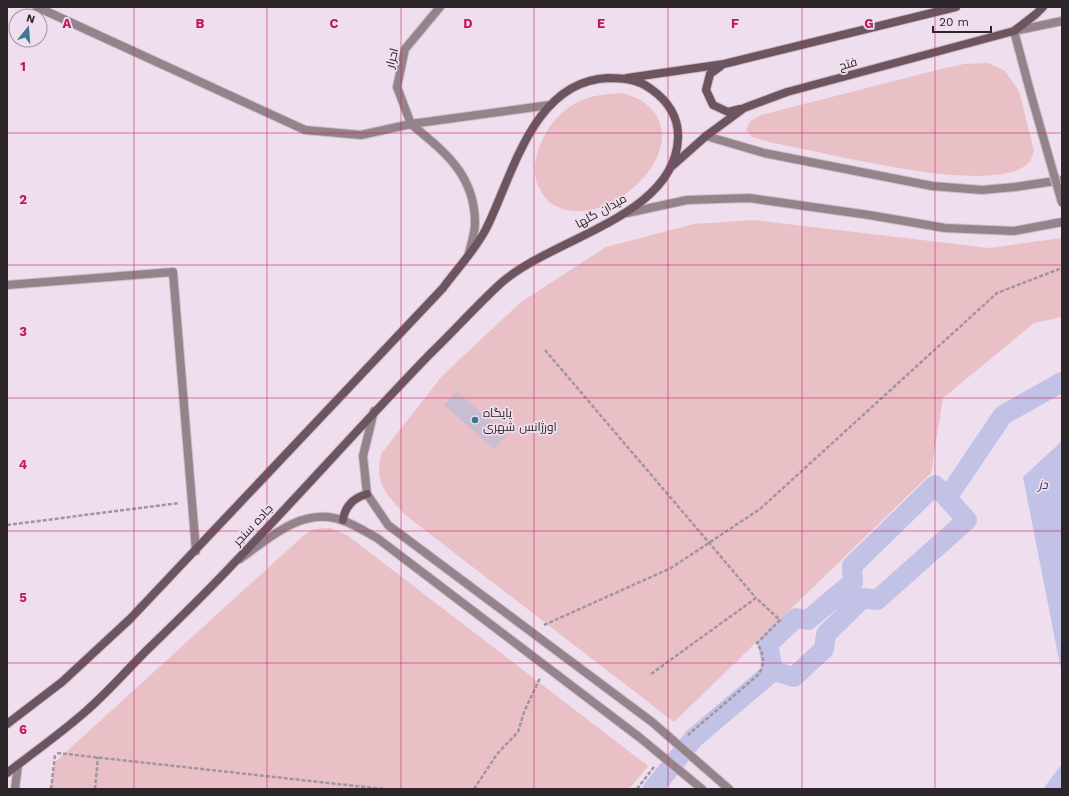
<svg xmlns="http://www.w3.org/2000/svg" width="1069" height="796" font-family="'Work Sans',Cairo,sans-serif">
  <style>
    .green { fill: #e9c0c5 }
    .water { fill: #c2c1e6 }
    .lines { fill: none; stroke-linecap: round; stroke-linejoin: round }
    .canal { stroke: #c2c1e6; stroke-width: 20 }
    .building { fill: #c7bed1 }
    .street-casing { stroke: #ccbdcb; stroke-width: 10 }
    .secondary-casing { stroke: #ccbdcb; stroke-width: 10 }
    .path { stroke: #a195a0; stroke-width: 2.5; stroke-dasharray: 4 2; stroke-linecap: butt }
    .street { stroke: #94838a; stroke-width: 8 }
    .secondary { stroke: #6d5560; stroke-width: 8 }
    .street-bridge-casing { stroke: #ccbdcb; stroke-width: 10; stroke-linecap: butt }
    .street-bridge { stroke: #94838a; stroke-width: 8 }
    .grid { fill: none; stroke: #c2185b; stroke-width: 1; stroke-opacity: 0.55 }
    .poi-dot { fill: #3c788f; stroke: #efdeee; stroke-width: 1.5 }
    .labels { text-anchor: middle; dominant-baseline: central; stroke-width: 3.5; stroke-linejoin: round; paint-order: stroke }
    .street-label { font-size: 12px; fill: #2c262b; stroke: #efdeee }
    .poi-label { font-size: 12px; fill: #2c262b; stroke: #efdeee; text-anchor: start }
    .water-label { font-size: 13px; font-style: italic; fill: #413b6d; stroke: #efdeee }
    .grid-label { font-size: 13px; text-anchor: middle; font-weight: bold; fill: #c2185b; stroke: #efdeee; stroke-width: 3.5; stroke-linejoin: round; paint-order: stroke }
  </style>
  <rect width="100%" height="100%" fill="#efdeee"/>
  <path class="green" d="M989 63 1005 71 1019 91 1034 151C1032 156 1031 163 1025 166 983 195 826 152 773 143L752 137 746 130 750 121 761 115 941 69 964 64Z
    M622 93C628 95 636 97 642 101 699 140 621 222 567 210 558 208 549 204 544 196 541 191 537 185 536 180 530 151 552 114 578 102 592 95 607 94 622 93Z
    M753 220 989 248 1062 238V317L1034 323 943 398 931 473 674 722 404 514C385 491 375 486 381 454L442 376 521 302 606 247 694 224Z
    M330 528 347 535 648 766 629 789H50L55 762 303 536 314 529Z"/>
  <path class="water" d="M1062 441V675L1023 477Z
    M1062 764V789H1043Z"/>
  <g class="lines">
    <path class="canal" d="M773 671 768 644 796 618 808 620 853 582 852 566 935 485 947 498
      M653 789 694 738 773 671 794 677 824 649 826 634 863 598 877 600 967 520 947 498 1003 415 1062 382"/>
  </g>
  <path class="building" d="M457 392 507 435 494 449 444 405Z"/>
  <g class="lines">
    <g class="street-casing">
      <path id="street" d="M37 7 305 130 361 135 411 124 550 105
        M1030 91 1014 31 1062 21
        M411 124C445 152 475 175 475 223 475 233 471 244 469 253
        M411 124 397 87 405 49 440 7
        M706 136 764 153 932 186 982 190 1015 187 1062 180
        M627 213 687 200 749 198 869 215 945 228 1014 231 1062 222
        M7 285 173 272 196 551
        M374 411 363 456 367 494 388 525 652 722 729 789
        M240 559C270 537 305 505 344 521 355 525 366 532 377 538L639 737 702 789
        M15 789 18 765"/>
    </g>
    <g class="secondary-casing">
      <path id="secondary" d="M721 66 710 74 706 90 713 105 728 112 740 109
        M627 78 724 64 956 7
        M671 167 706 136 744 108 787 92 1014 31 1036 14 1043 7
        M343 520C345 506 353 498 367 494
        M7 724 62 682 130 619 443 288C457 269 475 250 486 229 513 175 533 81 608 78 623 78 638 79 651 89 668 101 679 118 678 139 674 218 550 238 500 284 476 306 454 331 430 354 364 422 301 493 235 562 207 592 176 622 146 651 126 671 107 693 85 712 61 733 33 753 7 773"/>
    </g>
    <path class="path" d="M545 350 756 598
      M7 525 179 503
      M544 625 671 568 760 509 997 293 1062 268
      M651 674 756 598 780 620 757 643C764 655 765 661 759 674L688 735
      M57 753 383 789
      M51 789 55 755
      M95 789 98 757
      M474 789 497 754 518 732 524 712 540 678
      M637 789 654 767"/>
    <use href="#street" class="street"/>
    <use href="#secondary" class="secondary"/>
    <g class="street-bridge-casing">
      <path id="street-bridge" d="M1030 91 1062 203"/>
    </g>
    <use href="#street-bridge" class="street-bridge"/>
  </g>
  <path class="grid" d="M134 7V789M267 7V789M401 7V789M534 7V789M668 7V789M802 7V789M935 7V789M7 133H1062M7 265H1062M7 398H1062M7 531H1062M7 663H1062"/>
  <circle class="poi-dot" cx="475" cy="420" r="4"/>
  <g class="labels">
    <g class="street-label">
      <text transform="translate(392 58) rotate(-75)">احرار</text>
      <text transform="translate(848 64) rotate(-15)">فتح</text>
      <text transform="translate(601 211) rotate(-29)">میدان گلها</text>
      <text transform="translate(253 525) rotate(-47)">جاده سنجر</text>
    </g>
    <g class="poi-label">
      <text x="483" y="413">پایگاه<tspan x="483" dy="14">اورژانس شهری</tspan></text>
    </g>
    <g class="water-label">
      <text x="1043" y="484">دز</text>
    </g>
  </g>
  <g class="grid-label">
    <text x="67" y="28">A</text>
    <text x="200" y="28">B</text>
    <text x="334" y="28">C</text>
    <text x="468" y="28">D</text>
    <text x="601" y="28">E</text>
    <text x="735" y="28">F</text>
    <text x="869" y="28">G</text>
    <text x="23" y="71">1</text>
    <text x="23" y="204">2</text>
    <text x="23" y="336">3</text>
    <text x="23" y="469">4</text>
    <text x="23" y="602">5</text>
    <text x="23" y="734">6</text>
  </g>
  <rect width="1069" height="796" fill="none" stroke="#2c262b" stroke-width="16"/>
  <g transform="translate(28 28) rotate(17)"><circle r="19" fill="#efdeee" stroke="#a194a0"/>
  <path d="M0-3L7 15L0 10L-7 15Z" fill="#3c788f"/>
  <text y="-6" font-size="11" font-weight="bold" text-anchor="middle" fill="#2c262b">N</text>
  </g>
  <path d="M933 26v6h58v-6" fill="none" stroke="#2c262b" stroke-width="2"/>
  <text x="939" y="26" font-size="12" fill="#2c262b" stroke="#efdeee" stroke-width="3" paint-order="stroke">20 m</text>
</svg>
